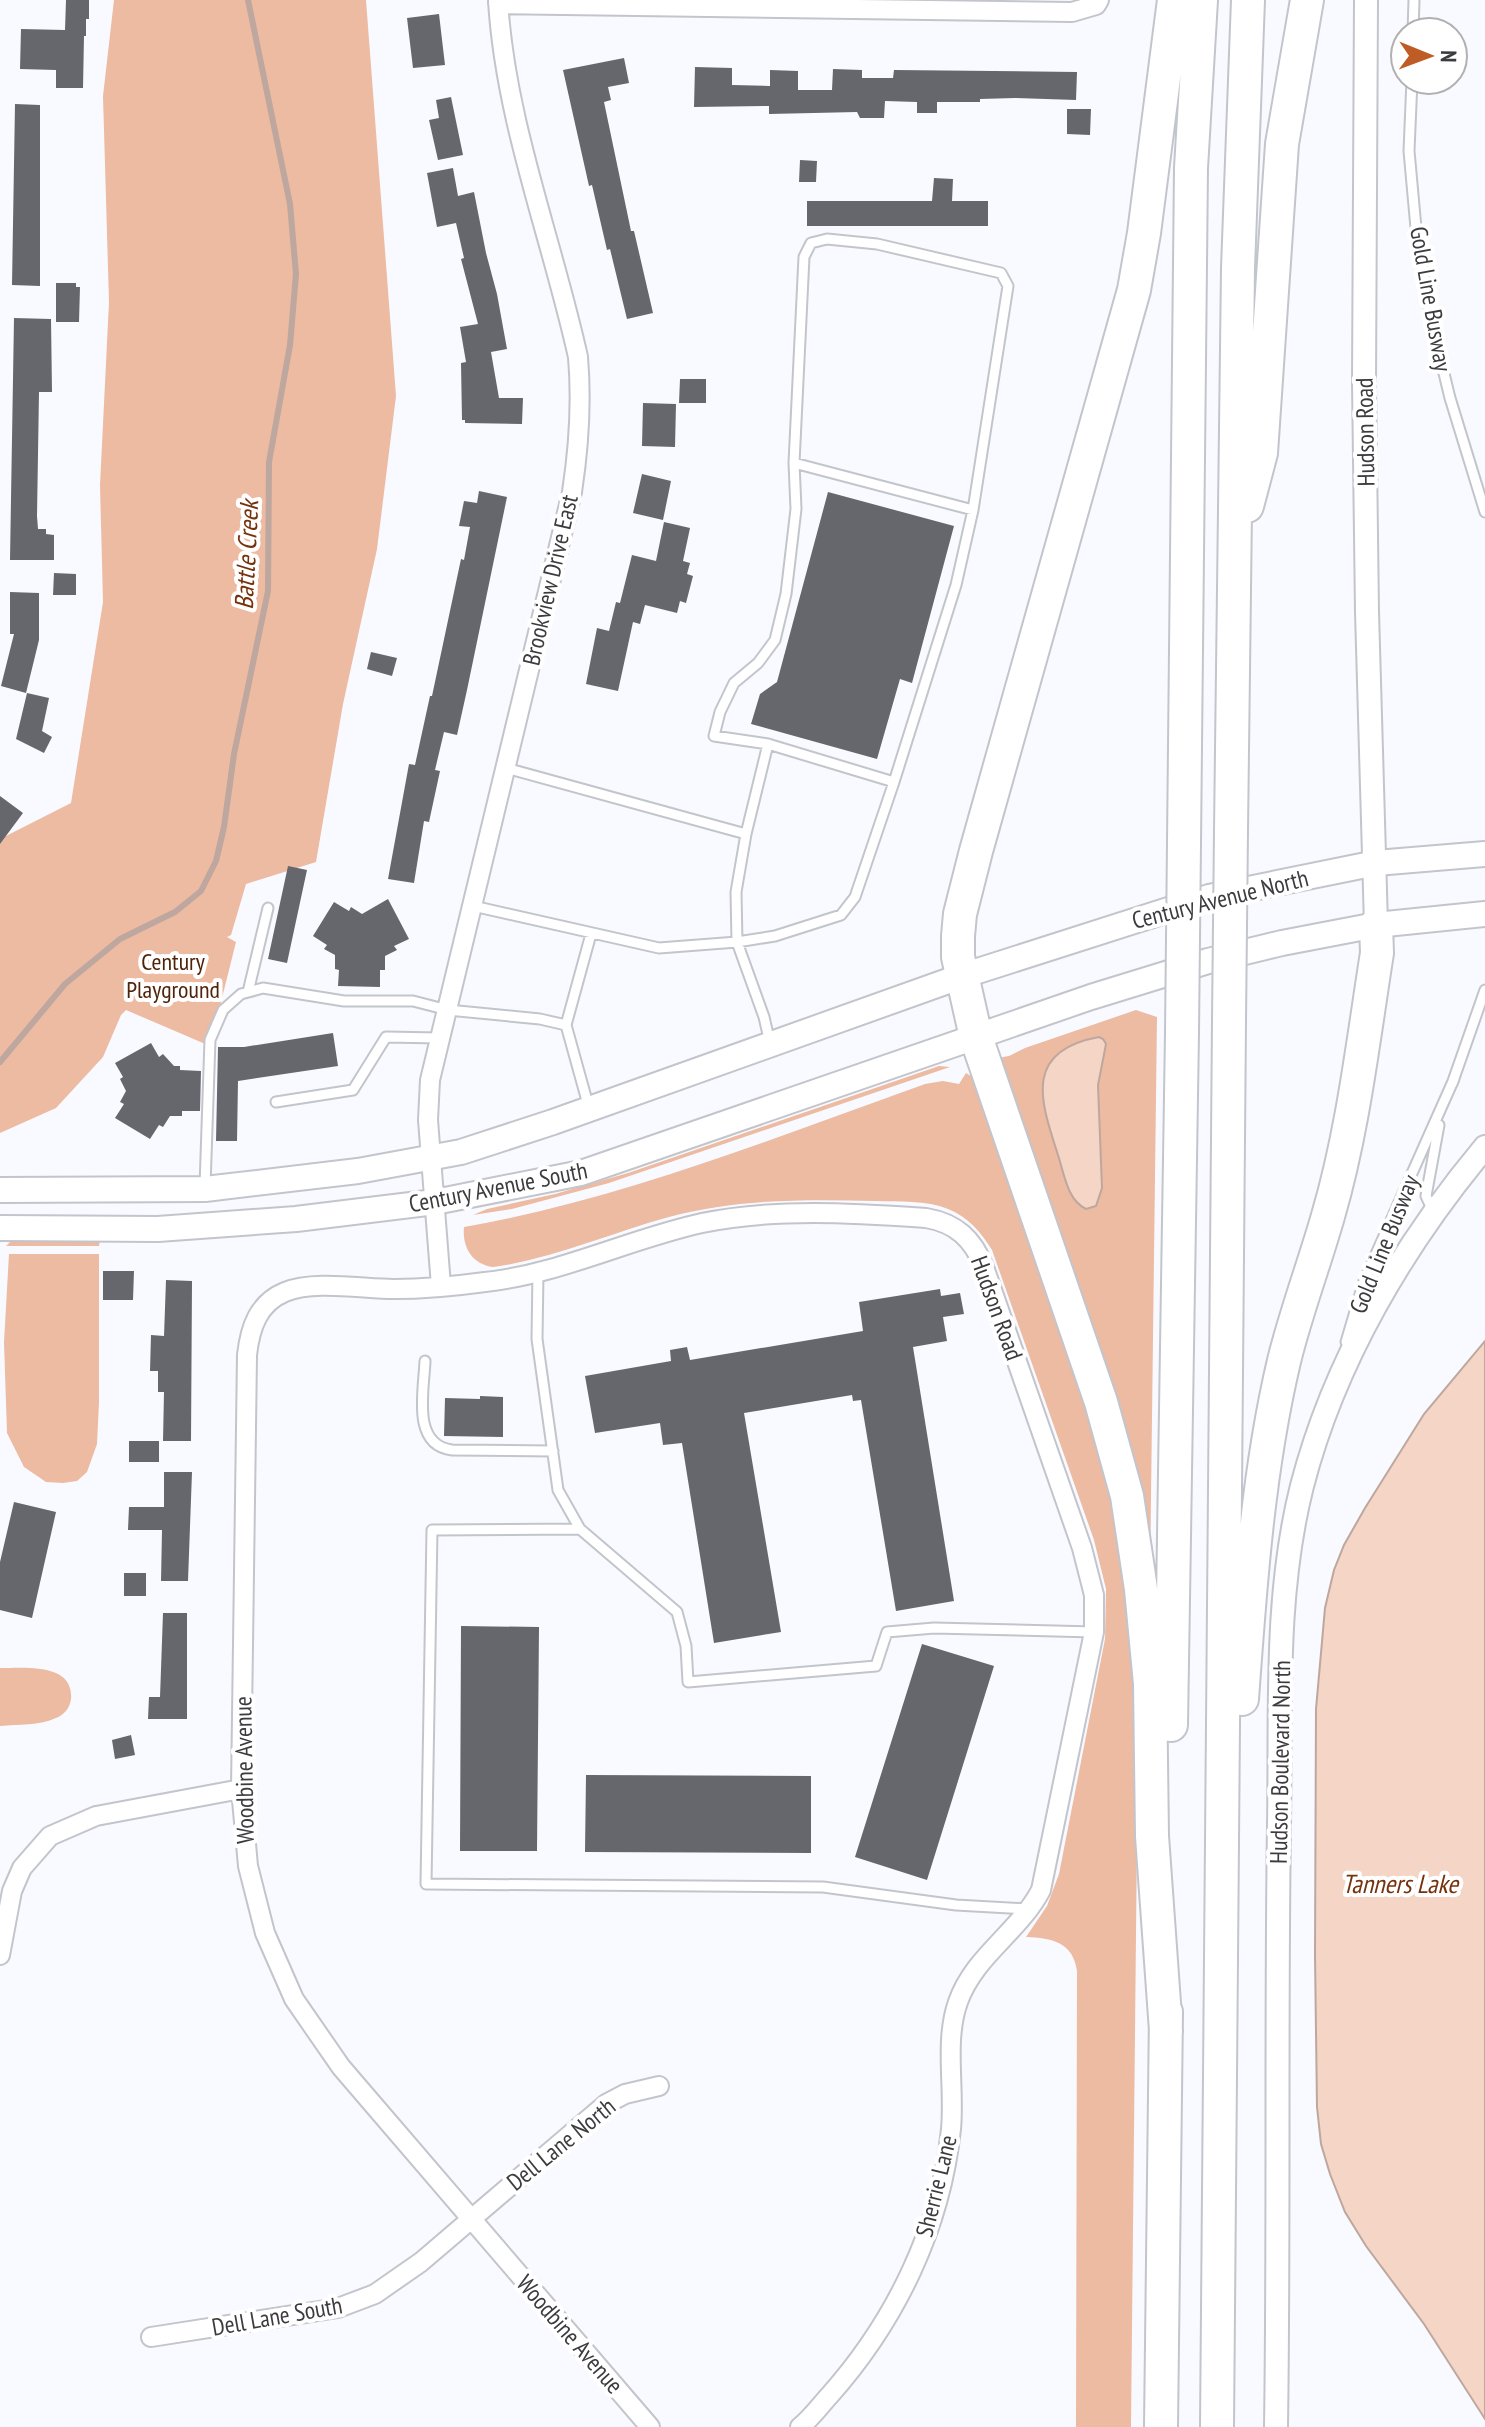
<svg xmlns="http://www.w3.org/2000/svg" width="1485" height="2427" font-family="'PT Sans Narrow',sans-serif">
  <style>
    .green { fill: #edbaa2 }
    .water { fill: #f4d5c6; stroke: #bda79e; stroke-width: 2 }
    .lines { fill: none; stroke-linecap: round; stroke-linejoin: round }
    .stream { stroke: #bda79e; stroke-width: 6 }
    .building { fill: #65676d }
    .service-casing { stroke: #c3c5cc; stroke-width: 13 }
    .minor-casing { stroke: #c3c5cc; stroke-width: 22 }
    .tertiary-casing { stroke: #c3c5cc; stroke-width: 26 }
    .secondary-casing { stroke: #c3c5cc; stroke-width: 28 }
    .motorway-casing { stroke: #c3c5cc; stroke-width: 36 }
    .service { stroke: #fff; stroke-width: 9 }
    .minor { stroke: #fff; stroke-width: 18 }
    .tertiary { stroke: #fff; stroke-width: 22 }
    .secondary { stroke: #fff; stroke-width: 24 }
    .motorway { stroke: #fff; stroke-width: 32 }
    .motorway-bridge-casing { stroke: #c3c5cc; stroke-width: 36; stroke-linecap: butt }
    .motorway-bridge { stroke: #fff; stroke-width: 32 }
    .labels { text-anchor: middle; dominant-baseline: central; stroke-width: 8; stroke-linejoin: round; paint-order: stroke }
    .street-label { font-size: 24px; fill: #3c3c3f; stroke: #fff }
    .park-label { font-size: 24px; fill: #502208; stroke: #fff }
    .water-label { font-size: 26px; font-style: italic; fill: #75320c; stroke: #fff }
  </style>
  <rect width="100%" height="100%" fill="#f8faff"/>
  <path class="green" d="M114 0H366L396 396 377 549 343 704 316 862 246 884 231 935 227 937 236 942 210 1046 126 1010 121 1015 103 1057 56 1108 0 1133V839L71 803 103 602 100 485 109 302 103 96Z
    M1136 1010 1157 1017 1150 1578 997 1058 1009 1056 1025 1048Z
    M939 1066 950 1067 609 1183 512 1209 473 1215 487 1209 555 1194 628 1173Z
    M966 1073 974 1078 1095 1419 1123 1526 1138 1736 1131 2427H1076L1077 1971C1073 1942 1052 1938 1026 1937L1047 1906 1059 1874 1105 1639 1106 1589 1094 1540 992 1250C981 1232 968 1217 948 1209 926 1200 899 1202 875 1201 806 1199 736 1199 669 1217 610 1233 553 1259 493 1267 472 1264 462 1247 464 1227 623 1199 774 1138 925 1084L943 1081 959 1084Z
    M13 1239 100 1240 99 1246H6Z
    M9 1254H99V1402L97 1444 87 1472 77 1481 63 1483 46 1482 24 1467 7 1433 4 1342Z
    M0 1668C23 1668 74 1662 71 1699 70 1708 64 1715 56 1718 40 1726 18 1724 0 1726Z"/>
  <path class="water" d="M1099 1037 1103 1039 1106 1044 1098 1085 1102 1188 1096 1206 1086 1209C1067 1200 1064 1173 1058 1155 1041 1102 1022 1051 1099 1037Z
    M1485 1341V2419L1424 2324 1366 2246 1345 2212 1330 2174 1321 2144 1317 2107 1315 1955 1316 1709 1325 1608 1334 1570 1344 1545 1365 1508 1424 1414Z"/>
  <g class="lines">
    <path class="stream" d="M0 1062 65 984 120 939 175 912 201 891 216 861 224 827 234 754 268 591 269 462 290 345 296 274 290 204 248 0"/>
  </g>
  <path class="building" d="M66 0H89V19H86V36H84L83 88H56V70L20 69 21 29 65 30Z
    M439 14 445 65 413 68 407 18Z
    M624 58 629 83 608 87 611 100 604 102 631 231H634L653 313 627 319 610 249 607 250 592 185 589 186 563 70Z
    M695 67 732 68V85L770 86V70L798 71V90H832L833 69 862 70V78H893L894 70 1077 72 1076 100 1015 98 980 99V102H937V113H917V102L885 101 884 118H860L857 112 769 114V106L694 107Z
    M451 97 463 155 438 160 429 120 439 118 436 100Z
    M15 104 40 105V286L12 285Z
    M1067 109H1091L1090 135 1067 134Z
    M800 160 817 161 816 182H799Z
    M453 168 458 196 474 192 486 253 497 294 507 349 491 352 499 398H523L522 424 465 423V420H462L461 363 466 362 460 327 478 324 461 259 464 258 456 223 437 227 427 173Z
    M934 178 953 179 952 201H988V226H807V201H932Z
    M56 283H76V287H80L79 322H56Z
    M14 318 51 319 52 392H39L37 516 38 529H46V534L54 535V560H10Z
    M680 379H706V403H679Z
    M643 403 676 404 675 447 642 446Z
    M642 474 671 481 663 520 633 513Z
    M479 491 507 497 467 690 457 735 444 732 435 770 440 771 429 822 424 821 414 883 388 879 409 764 415 765 430 696H432L461 559 464 560 470 527 459 526 464 501 477 503Z
    M828 492 954 526 912 683 900 679 877 759 751 724 760 694 777 682Z
    M664 522 690 528 683 561 690 563 687 574 693 576 686 603 680 601 677 613 645 605 640 624 633 622 618 691 586 684 597 628 609 631 616 602 620 603 632 555 656 561Z
    M54 573 76 574V595H53Z
    M10 592 39 593V640L26 693 1 686 14 634H10Z
    M371 652 397 658 392 676 367 669Z
    M27 693 49 698 42 731 52 737 44 753 16 739Z
    M0 796 23 813 0 844Z
    M288 866 307 870 287 963 268 959Z
    M388 899 409 939 394 946 397 950 385 956V970H380V987L338 986 339 970 335 969V955L324 949 327 945 313 936 334 902 349 911 351 907 362 914Z
    M333 1033 338 1066 238 1081 237 1141H216L218 1047H244Z
    M151 1043 159 1057 163 1054 174 1066H180V1070L201 1071 200 1111H182V1116H170L163 1127 159 1125 150 1139 115 1118 124 1104 120 1102 126 1091 120 1079 123 1077 115 1063Z
    M103 1271H134L133 1300H103Z
    M166 1280 192 1281 191 1441H163L164 1392H158V1371H150L151 1335 164 1336Z
    M940 1289 941 1296 960 1293 964 1314 943 1317 947 1341 913 1347 954 1601 896 1611 861 1400 853 1401 852 1395 744 1413 781 1632 714 1643 682 1443 663 1445 660 1423 595 1433 585 1376 671 1361 670 1350 687 1347 690 1360 863 1331 859 1302Z
    M480 1396 503 1397V1437L444 1436 445 1398 480 1399Z
    M129 1441H159V1462H129Z
    M164 1472H192L188 1581H161L162 1530H128L129 1507H164Z
    M14 1502 56 1512 32 1618 0 1610V1562Z
    M124 1573H146V1596H124Z
    M163 1613H187V1719H148L149 1697H160Z
    M461 1626 539 1627 537 1851H460Z
    M922 1644 994 1666 927 1880 855 1857Z
    M131 1735 135 1755 115 1759 112 1740Z
    M586 1775 811 1776V1853L585 1852Z"/>
  <g class="lines">
    <g class="service-casing">
      <path id="service" d="M1413 32 1414 0
        M1412 80 1409 151 1417 239 1431 320 1450 398 1485 512
        M827 239 877 244 1001 273 1008 286 973 510 956 585 894 782 768 744 714 736 720 712 734 683 758 663 775 640 786 594 796 509 794 463 804 257 811 243Z
        M794 463 973 510
        M506 768 746 834 736 892 737 942 764 1017 770 1043
        M746 834 768 744
        M473 906 659 948 737 942 775 936 841 915 855 897 894 782
        M248 992 268 908
        M1452 1084 1485 990
        M276 1102 353 1090 386 1037 440 1038
        M589 1108 566 1025 591 934
        M205 1186 210 1040 223 1010 241 994 263 988 344 1001H413L448 1010 540 1019 566 1025
        M1433 1211 1426 1196 1439 1125
        M538 1272 537 1339 558 1490 580 1529 677 1612 686 1646 688 1682 876 1666 887 1632 934 1628 1094 1632
        M1346 1342 1364 1281 1454 1079
        M425 1361C424 1390 411 1445 452 1450L553 1451
        M580 1529 432 1530 426 1884 823 1887 956 1905 1027 1909"/>
    </g>
    <g class="minor-casing">
      <path id="minor" d="M498 4 1072 12 1096 5 1099 0
        M441 1286 428 1120 430 1080 572 492C579 446 582 404 578 357 552 239 505 121 498 0
        M0 1955 12 1891 22 1868 50 1836 96 1816 241 1789
        M151 2337 338 2308 375 2294 421 2262 606 2104 625 2094 659 2086
        M650 2427 341 2067 294 1999 265 1933 248 1866 241 1789 247 1355C250 1328 258 1303 285 1292 314 1280 363 1289 394 1289 424 1289 456 1286 485 1282 560 1274 629 1239 702 1223 774 1208 853 1213 926 1218 956 1223 973 1239 984 1267L1082 1548 1094 1595V1632L1041 1890C1019 1932 974 1956 958 2002 944 2041 955 2088 951 2129 941 2228 895 2322 829 2396 819 2407 811 2418 800 2427"/>
    </g>
    <g class="tertiary-casing">
      <path id="tertiary" d="M1366 0 1364 382 1367 612 1376 925
        M1276 2427C1279 2226 1276 2026 1279 1825 1281 1713 1274 1596 1302 1486 1334 1362 1403 1245 1485 1147"/>
    </g>
    <g class="secondary-casing">
      <path id="secondary" d="M0 1190 205 1189 358 1171 461 1152 553 1122 962 976 1209 897 1376 863 1485 854
        M0 1228 158 1229 296 1219 435 1202 581 1173 1091 997 1208 961 1282 943 1376 925 1485 914"/>
    </g>
    <g class="motorway-casing">
      <path id="motorway" d="M1247 506 1261 453 1282 144 1307 0
        M1231 831 1238 268 1248 0
        M1184 843 1191 168 1201 0
        M1242 1699C1250 1587 1258 1471 1284 1361 1296 1312 1314 1265 1328 1216 1353 1131 1363 1041 1377 953L1376 925
        M1171 1725 1182 1033
        M1166 2031 1152 1836 1150 1684 1141 1589 1127 1496 1101 1402 976 1037 958 957V936L960 914 976 851 1134 290 1144 233 1174 0
        M1161 2427 1166 2012
        M1217 2427 1229 1021"/>
    </g>
    <use href="#service" class="service"/>
    <use href="#minor" class="minor"/>
    <use href="#tertiary" class="tertiary"/>
    <use href="#secondary" class="secondary"/>
    <use href="#motorway" class="motorway"/>
    <g class="motorway-bridge-casing">
      <path id="motorway-bridge" d="M1229 1021 1231 831
        M1182 1033 1184 843"/>
    </g>
    <use href="#motorway-bridge" class="motorway-bridge"/>
  </g>
  <g class="labels">
    <g class="street-label">
      <text transform="translate(1431 299) rotate(80)">Gold Line Busway</text>
      <text transform="translate(1365 432) rotate(-91)">Hudson Road</text>
      <text transform="translate(550 580) rotate(-77)">Brookview Drive East</text>
      <text transform="translate(1220 899) rotate(-14)">Century Avenue North</text>
      <text transform="translate(498 1187) rotate(-11)">Century Avenue South</text>
      <text transform="translate(1384 1244) rotate(-68)">Gold Line Busway</text>
      <text transform="translate(997 1308) rotate(70)">Hudson Road</text>
      <text transform="translate(1280 1762) rotate(-89)">Hudson Boulevard North</text>
      <text transform="translate(244 1770) rotate(-91)">Woodbine Avenue</text>
      <text transform="translate(561 2144) rotate(-39)">Dell Lane North</text>
      <text transform="translate(936 2186) rotate(-76)">Sherrie Lane</text>
      <text transform="translate(277 2316) rotate(-10)">Dell Lane South</text>
      <text transform="translate(570 2334) rotate(49)">Woodbine Avenue</text>
    </g>
    <g class="park-label">
      <text x="173" y="961">Century<tspan x="173" dy="28">Playground</tspan></text>
    </g>
    <g class="water-label">
      <text transform="translate(246 555) rotate(-87)">Battle Creek</text>
      <text x="1400" y="1883">Tanners Lake</text>
    </g>
  </g>
  <g transform="translate(1429 56) rotate(91)"><circle r="38" fill="#ffffff" stroke="#b1b1b2" stroke-width="2"/>
  <path d="M0-6L14 30L0 20L-14 30Z" fill="#bf5b25"/>
  <text y="-12" font-size="22" font-weight="bold" text-anchor="middle" fill="#3c3c3f">N</text>
  </g>
</svg>
